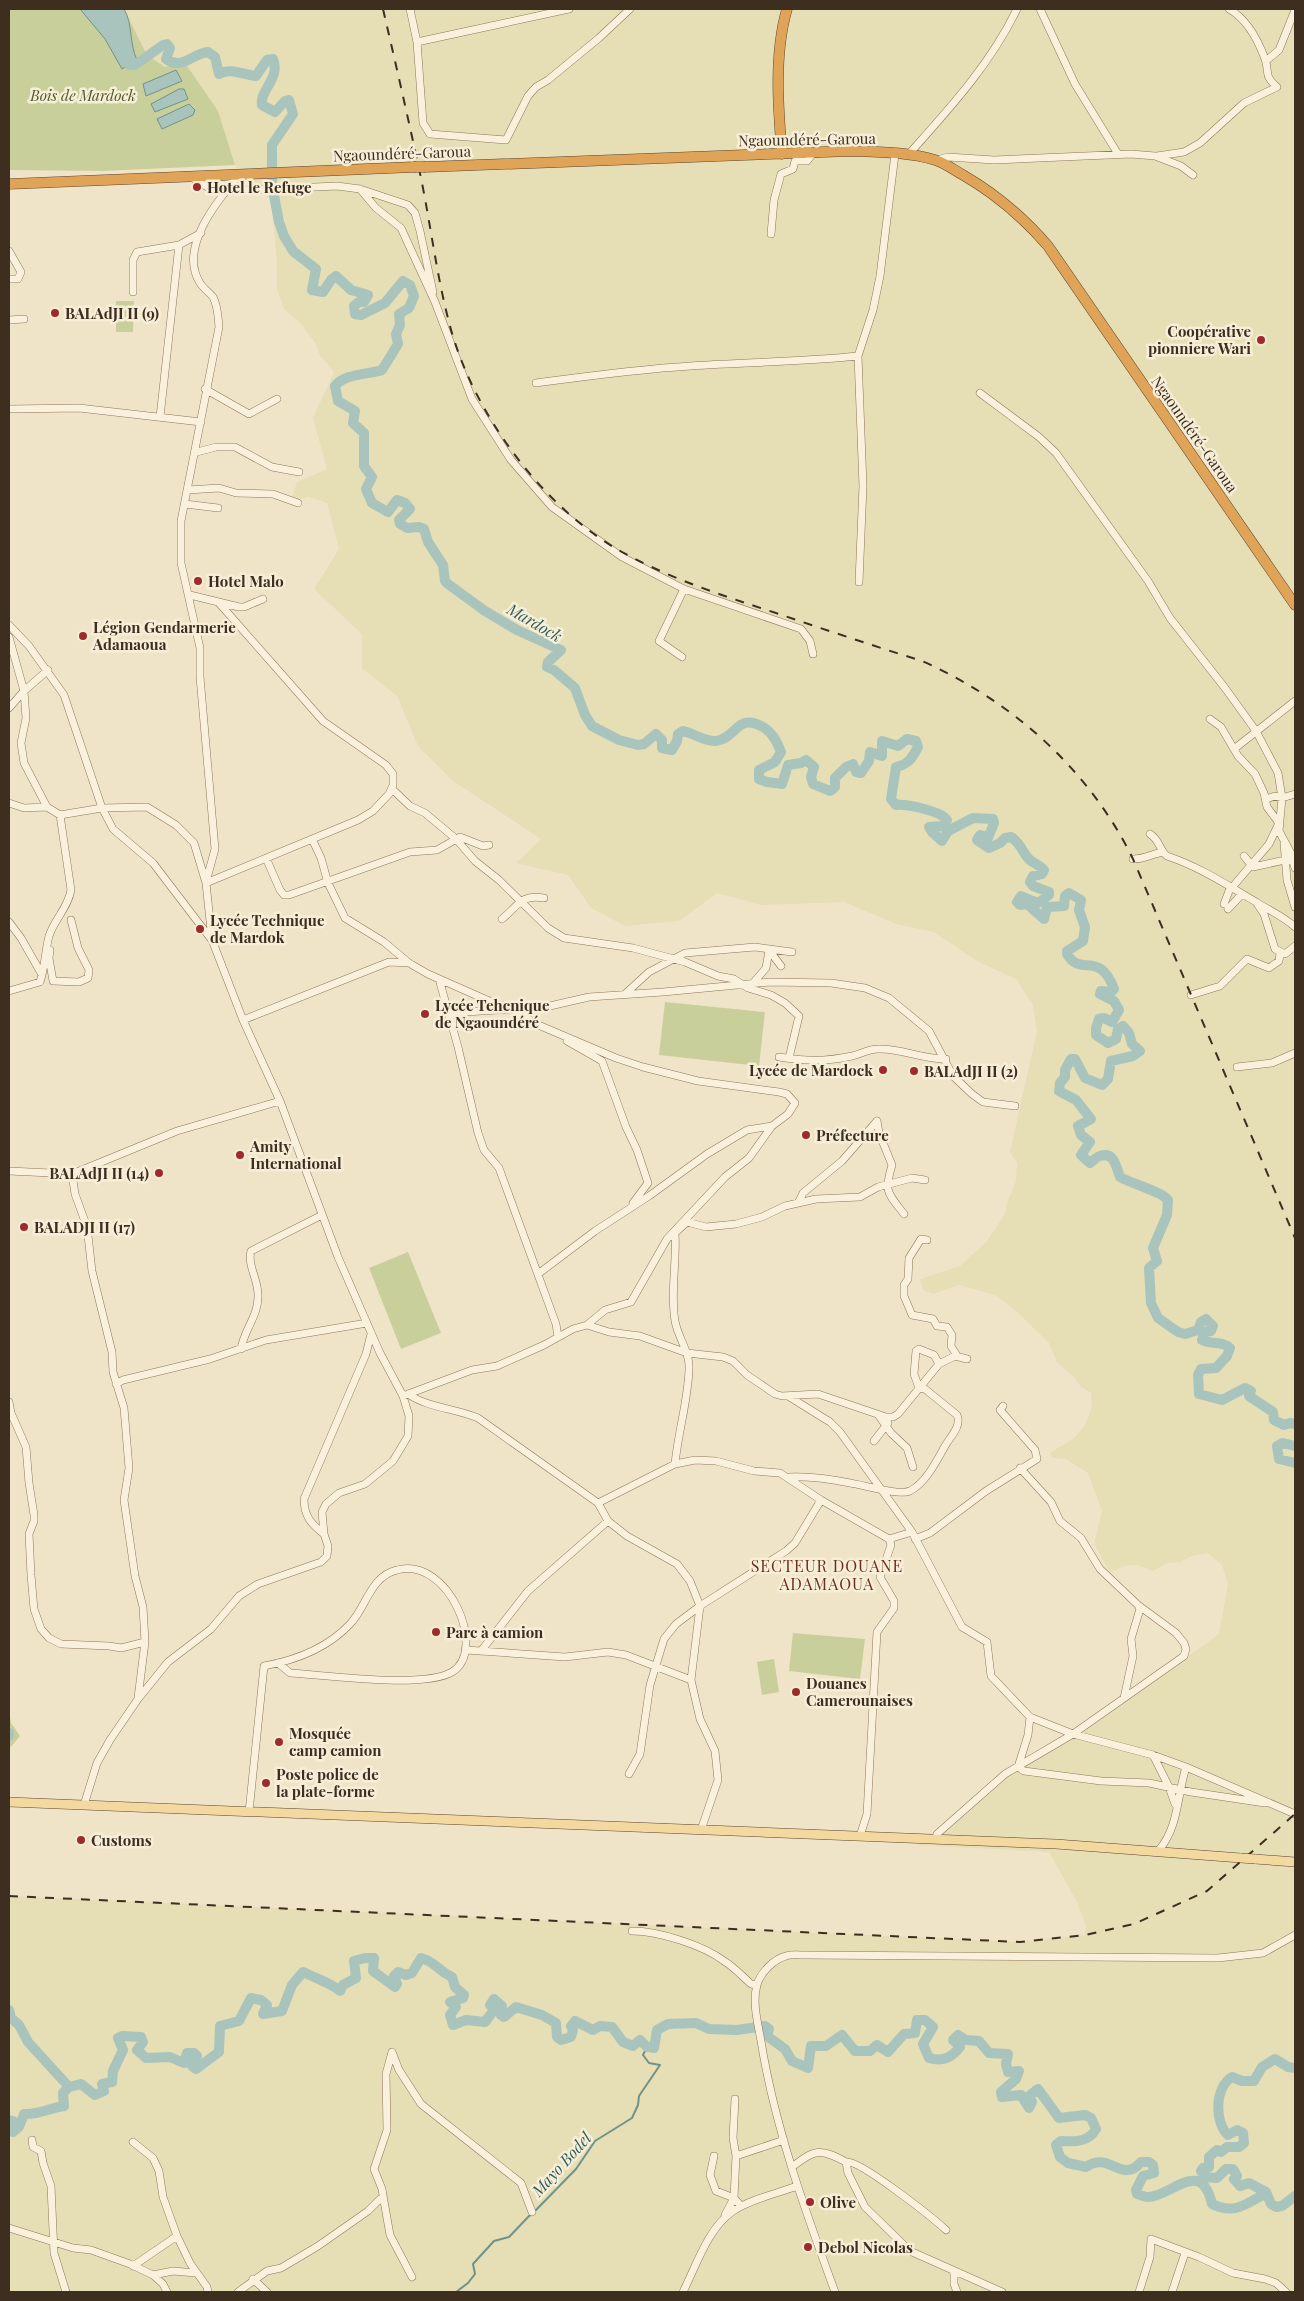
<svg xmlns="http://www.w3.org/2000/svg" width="1304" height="2301" font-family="'Playfair Display',serif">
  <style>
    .farmland { fill: #e6deb5 }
    .green { fill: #c9cf9b }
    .water { fill: #a9c4bc; stroke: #6f938a }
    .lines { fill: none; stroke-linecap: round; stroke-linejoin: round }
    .stream { stroke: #6f938a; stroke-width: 2 }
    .river { stroke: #a9c4bc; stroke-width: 10 }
    .minor-casing { stroke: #8d765c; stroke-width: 8 }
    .major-casing { stroke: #5b4430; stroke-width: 10 }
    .highway-casing { stroke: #5b4430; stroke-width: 11 }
    .minor { stroke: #faf1dc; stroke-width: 7 }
    .major { stroke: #f3d9a0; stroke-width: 9 }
    .highway { stroke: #e0a458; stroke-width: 10 }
    .rail { stroke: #3d2e20; stroke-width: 2; stroke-dasharray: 9 9; stroke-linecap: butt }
    .major-bridge-casing { stroke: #5b4430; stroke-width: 10; stroke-linecap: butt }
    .highway-bridge-casing { stroke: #5b4430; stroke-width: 11; stroke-linecap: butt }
    .major-bridge { stroke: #f3d9a0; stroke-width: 9 }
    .highway-bridge { stroke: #e0a458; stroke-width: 10 }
    .poi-dot { fill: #9e2a2b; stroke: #f7eed8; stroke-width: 2 }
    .labels { text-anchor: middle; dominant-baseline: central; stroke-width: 5; stroke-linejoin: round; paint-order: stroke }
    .park-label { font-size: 15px; font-style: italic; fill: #4d5a26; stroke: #f7eed8 }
    .street-label { font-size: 15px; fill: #3d2e20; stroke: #f7eed8 }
    .poi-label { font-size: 15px; font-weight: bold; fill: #3d2e20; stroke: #f7eed8; text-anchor: start }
    .water-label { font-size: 16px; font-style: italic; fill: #2f5d5a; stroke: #f7eed8 }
    .neighbourhood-label { font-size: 16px; letter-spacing: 1px; fill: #6b2e1e; stroke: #f7eed8 }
  </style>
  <rect width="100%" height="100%" fill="#f0e4c8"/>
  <path class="farmland" d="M124 9H1295V2292H9V1896L1020 1942 1085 1935 1086 1926 1077 1902 1049 1852 918 1845 1005 1779 1147 1686 1219 1634 1228 1584 1222 1565 1208 1553 1192 1556 1180 1562 1167 1563 1153 1571 1138 1565 1124 1566 1110 1572 1094 1544 1102 1511 1088 1473 1066 1459 1055 1458 1051 1456V1452L1072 1440 1084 1427 1092 1407 1091 1393 1080 1386 1075 1378 1057 1362 1049 1343 1043 1337 1015 1310 995 1295 959 1285 933 1294 923 1290 920 1279 960 1266 987 1241 1005 1214 1007 1203 1016 1181 1017 1163 1010 1152 1037 1031 1033 1005 1016 979 977 961 934 932 896 924 844 902 761 905 717 893 679 921 625 926 591 908 568 875 516 863 541 839 453 781 418 746 397 696 362 668V634L314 589 339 549 327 503 309 497 291 501 297 482 327 469 313 418 334 372 319 354 316 344 301 324 284 309 277 289V263L271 200 242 179 235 165 218 111 165 67 147 55Z"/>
  <path class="green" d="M9 9H124L147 55 165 67 185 63 218 111 235 165 103 171 9 170Z
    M116 301H134L133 332H116Z
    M665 1002 765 1012 759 1066 659 1055Z
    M408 1252 441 1333 401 1349 369 1268Z
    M793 1633 865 1639 860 1679 789 1671Z
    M774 1659 779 1692 762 1695 757 1662Z
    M9 1710 11 1723 20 1736 10 1748 9 1755Z"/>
  <path class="water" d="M80 9H124C133 24 129 43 137 60L122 69 105 39Z
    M176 70 182 81 146 96 143 84Z
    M179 89H184L188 99 155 112 151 104Z
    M189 104 195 110 193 115 162 129 157 119Z"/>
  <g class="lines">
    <path class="stream" d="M535 2211 576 2169 595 2141 632 2118 638 2105 639 2096 660 2065 649 2063 643 2055 647 2047
      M456 2292 468 2283 475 2274 473 2264 494 2241 509 2237 531 2214"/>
    <path class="river" d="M124 54 129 65H135L163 45 167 44 170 48 166 59C182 71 193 53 208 52L215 57 219 74C230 67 244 75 256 76L267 60 273 59C281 78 259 91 262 105L275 112 285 101 289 100 293 114 272 145V185L279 222 284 236 293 251 316 269 312 290 323 292 331 280 336 276 351 290 368 295 364 302H359L354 306 355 314 361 315 385 303 403 281 410 285 414 296 409 308 399 314 400 325 396 334 398 344 382 370C367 375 346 373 335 386L338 401 355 411 353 423 364 433V466L372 477 366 489 372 503 388 512 397 500 405 503 410 509 399 520 400 524 407 528 419 527 424 529 428 542 443 565 445 581 448 584 485 611 517 630 561 650 548 662 547 667 554 670 575 688 585 715 592 726 619 740 638 745 644 744 656 734 662 740V748L672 750 677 741 678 734 683 731C693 733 705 742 716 741 737 738 737 712 763 727 773 733 777 742 781 752L775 762 759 770V779L767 782 782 784 788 765 801 763 806 760 814 767 811 777 813 784 830 791 835 787V778L846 767 853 764 856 772 861 773 869 761 870 752 882 756V741L898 746 907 739 916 741 918 747C912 758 909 764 896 767L891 799 896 805C907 804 941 811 947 820L943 826 929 827 932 832 942 841 948 831 973 818 993 819 994 823 988 838 980 835 977 840 989 848 1000 843 1005 838 1011 837C1022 844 1022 853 1030 860 1035 864 1040 865 1044 870L1042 874 1033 876 1030 882 1033 886 1049 892V895L1038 903 1021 896 1017 902 1020 905 1027 904 1044 919 1047 907 1064 906 1065 896 1069 893 1081 900 1079 910 1085 927 1083 941 1067 951V954C1081 978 1099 949 1114 989L1111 992 1101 991 1100 994 1114 1001 1119 1010 1112 1022 1104 1018 1099 1019 1096 1028V1035L1108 1043 1116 1039 1118 1029 1123 1026 1129 1033 1132 1044 1140 1051 1133 1056 1111 1061 1108 1079 1102 1085 1085 1078 1075 1059H1071L1065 1070V1077L1060 1083 1059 1091 1076 1100 1091 1119 1078 1126 1081 1135 1090 1142 1081 1155 1090 1163C1093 1161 1096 1157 1100 1156 1115 1151 1116 1168 1120 1177 1132 1184 1163 1192 1168 1200L1167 1215 1153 1248 1157 1261 1149 1268 1151 1303 1158 1318 1178 1332 1185 1334 1198 1330 1201 1322 1206 1319 1213 1326 1211 1331 1205 1332 1202 1340C1212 1345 1223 1341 1230 1348L1227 1356 1216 1368 1201 1369 1198 1375 1199 1394 1222 1400 1245 1388 1251 1391 1249 1396 1273 1412 1274 1420 1284 1425 1290 1423 1295 1424
      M1295 1446 1283 1443 1277 1446 1279 1459 1295 1463
      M9 1733V1736
      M9 2010 11 2018 19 2025 28 2042 69 2087
      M1295 2068 1288 2067 1275 2059 1262 2067 1254 2081H1242L1232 2077C1215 2087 1214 2122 1228 2135L1237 2130 1243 2133 1244 2143 1239 2147H1227L1221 2152 1217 2150 1209 2157V2167L1203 2168 1201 2171 1205 2177 1217 2178 1226 2169H1233L1237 2176 1234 2179 1240 2186 1249 2183 1266 2192 1271 2204 1276 2207 1282 2206 1295 2196
      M9 2120 13 2121 9 2126
      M9 2130 13 2132 19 2127 24 2114C39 2115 49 2108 64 2106L63 2093 69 2087 81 2084 95 2095 104 2091 102 2084 112 2082 113 2071 123 2050 118 2038 122 2036 141 2037 143 2042 137 2050 146 2058 170 2057 184 2063 187 2053H194L197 2056 192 2066 196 2069 219 2052 220 2026 239 2021 251 1998 261 2000 267 2005 263 2014 282 2011 292 1985 303 1972C313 1977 333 1984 340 1991L343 1985 356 1978 354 1961 365 1958H374L373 1971 395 1987 397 1984 394 1976 398 1972 406 1975 412 1973 421 1958C438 1963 436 1970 452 1977L455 1987 464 1995 463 1998 450 2002 456 2007 450 2015 453 2025 466 2020 485 2022 494 2010 490 2005 494 1999 502 2006 501 2015 504 2017 516 2007 542 2015 556 2023 557 2037 561 2040 571 2037 573 2030 571 2026 575 2021 593 2030 600 2026 612 2027 623 2042 633 2046 640 2040 647 2047 654 2048 657 2030 668 2024 696 2023 709 2029 737 2030 765 2026 769 2029 767 2036 785 2049 792 2061 808 2068 811 2046H826L842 2035 855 2051H870L877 2045 888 2052 904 2034 915 2033 917 2020H925L933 2027 923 2044 929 2058C943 2062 951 2058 960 2047L953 2040 958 2035 966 2040 979 2041 989 2053 1008 2054 1006 2064 1008 2072 1019 2071 1016 2079 1001 2092 1002 2097 1021 2095 1029 2108 1032 2102 1029 2096 1038 2089 1059 2118 1085 2115 1091 2118 1096 2129C1089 2142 1075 2142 1061 2141L1056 2145 1060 2157 1068 2163 1086 2167C1109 2150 1122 2185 1141 2162H1149L1153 2165 1154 2173 1143 2176 1136 2190 1137 2194C1140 2195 1145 2197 1148 2197 1171 2197 1201 2156 1212 2204 1235 2215 1246 2204 1266 2193"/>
    <g class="minor-casing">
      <path id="minor" d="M410 9 417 42 423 123 430 134 506 140 528 96 536 87 548 80 599 38 630 9
        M1040 9 1075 84 1118 154
        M417 42 569 9
        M1266 61 1279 50 1295 10
        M908 155C949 109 990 65 1017 9
        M1157 156 1184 152 1200 143 1244 103 1277 87C1263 74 1270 74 1265 59 1258 40 1247 19 1229 9
        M937 160 948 157 994 160 1131 154 1155 156 1181 166 1193 175
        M191 177 209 188 226 191 337 186 360 189 408 205 415 213 420 231 433 292
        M360 189 376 208 401 228 435 302 472 399 511 460 552 507 622 557 684 589 801 629 810 641 813 654
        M771 234 774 200 781 174 793 169 795 161H807L814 152
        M9 251 21 272 18 279H9
        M133 292V260L137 252 179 245 201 233
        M9 320 24 319
        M536 383C588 376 639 369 691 366 747 362 802 362 858 356
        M205 389 249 414 277 399
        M980 393 1039 437 1056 453 1148 581 1170 618 1225 688 1256 731 1278 773 1282 798 1279 831 1295 861
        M9 409 79 408 201 422
        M160 417 179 245
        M197 452 216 447H235L272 467 299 472
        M188 490 219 488 236 493 273 494 298 503
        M185 504 218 508
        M859 582 863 486 858 356 873 310 880 276 895 154
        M190 595 239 607H244L263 599
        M9 625 29 646 64 695 102 808 147 807 176 825 194 843 206 883 212 940 243 1020 280 1101 338 1257 380 1353 403 1396 409 1416 408 1436 393 1461 365 1484 339 1493 326 1504 322 1512 324 1534 328 1546 327 1556 321 1562 258 1584 239 1596 211 1629 168 1662 138 1699 110 1740 97 1763 84 1805
        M9 637 24 691 26 718 21 743 24 763 47 807
        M682 657 659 641 684 589
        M9 708 24 691 48 670
        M1210 719 1221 727 1238 756 1255 774 1264 793 1267 807 1279 823 1269 844 1229 891 1224 904
        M1234 749 1295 701
        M392 789 410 806 425 813 456 839 475 861 499 880 548 928 564 938 633 948 685 962 718 976 734 979 748 988 771 995 785 1003 799 1016 789 1058
        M1266 799 1275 796 1282 798 1295 794
        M9 803 24 808 47 807 60 815 102 808 113 829 153 863 211 939
        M1150 834C1160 840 1159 850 1167 856 1200 867 1227 885 1256 902 1270 911 1283 916 1295 927
        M312 839 321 858 328 883 345 918 384 942 409 963 428 974 496 1004 528 1011 589 997 663 992 770 982 831 983 865 988 889 998 929 1031 953 1076 972 1094 983 1102 1015 1106
        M1284 843 1287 880 1295 907
        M1244 856 1253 867 1285 860 1293 861 1295 868
        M266 858 280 890 284 895H289L410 852 437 850 460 837 483 846 489 845
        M1133 859C1144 859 1152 854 1163 852
        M206 882 215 849 200 677V648L181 563V521L219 327C218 317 218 306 213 297 209 292 203 288 200 283 178 248 217 201 239 175
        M206 883 358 820 373 811 389 794 393 785V774L386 765 323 721 219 603
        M1258 905 1264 914 1275 949 1285 954 1295 946
        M1228 909 1242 894
        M502 919C519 905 521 894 544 898
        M9 922 21 938 41 973
        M50 950 49 958 53 981 79 982 88 978 89 970 78 948 71 920
        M439 979 458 1047 478 1133 484 1150 499 1168 556 1324 558 1337
        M753 983 766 968 769 950 781 966
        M9 991 40 982C45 968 45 951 49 936 55 918 68 908 71 890L60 815
        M625 994 649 972 685 953 755 947 792 952
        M1191 995 1220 986 1247 959 1269 968 1279 961 1280 953
        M448 1013 512 1009 536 1024 616 1058 643 1067 698 1081 779 1092 787 1094 795 1103 788 1114 772 1126 749 1158 725 1177 667 1239 631 1302 605 1310 587 1325
        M243 1020 389 962 409 963
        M567 1041 602 1061 626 1127 637 1150 648 1183 633 1203
        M779 1057C806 1061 824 1062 852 1056 860 1054 869 1049 878 1049 901 1048 921 1059 946 1059
        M1237 1067 1272 1063 1295 1053
        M877 1121 879 1133 892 1165C884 1192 887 1192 904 1214
        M9 1171 72 1174 177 1131 280 1101
        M72 1174 75 1194 87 1227 92 1271 112 1352 113 1372 124 1408 129 1468 124 1500 135 1576 143 1607 145 1642 138 1698
        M798 1203 803 1193 842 1161 877 1121
        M927 1240 921 1239 909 1258 908 1279 904 1285V1296L912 1315 933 1319 937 1326 947 1327 952 1335 951 1346 956 1354 955 1356
        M538 1274 595 1231 649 1196 707 1154 747 1130 772 1126
        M241 1349C244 1330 258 1316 258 1297 259 1280 247 1266 251 1251L322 1215
        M116 1384 123 1380 210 1359 266 1340 367 1323
        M408 1394C428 1408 455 1408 478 1418L598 1503 608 1521 627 1536 677 1564 690 1581 700 1606 691 1680 700 1719 715 1751 718 1780 701 1830
        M403 1396 472 1370 497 1366 544 1345 573 1329 587 1325 609 1332 640 1336 687 1353 723 1357 733 1361 747 1375 775 1394 782 1396 818 1394 886 1417H893L898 1414 939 1364 955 1356 967 1359
        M788 1396 830 1422 840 1432 912 1532 962 1627 987 1642 991 1676 1030 1717 1073 1734 1153 1755 1186 1767 1295 1814
        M9 1402 11 1413 26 1447 29 1483 34 1515V1521L29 1534 31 1575 34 1609 41 1629 49 1638 61 1644 109 1646 121 1648 145 1642
        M879 1416 891 1433 907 1448 913 1467
        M874 1441 888 1423
        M675 1464C678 1432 688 1401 689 1369 690 1352 678 1338 675 1321 670 1292 677 1263 675 1233L687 1222 706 1227 736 1224 762 1217 785 1206 816 1199 860 1197 878 1187 912 1178 925 1180
        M789 1477C809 1476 830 1479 850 1483 864 1485 899 1496 910 1491 926 1483 937 1460 945 1446 950 1437 962 1426 957 1415L925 1389 919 1388 914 1374 916 1351 919 1349 934 1355 939 1364
        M598 1503 675 1464 695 1460 716 1461 754 1471 780 1473 821 1500 889 1539 891 1545 880 1577 894 1601V1608L877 1632 867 1814 860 1836
        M324 1534C311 1524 304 1516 304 1499L366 1354 371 1334
        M889 1539 912 1532
        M915 1539 930 1533 986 1491 1037 1459 1035 1450 1000 1410 1003 1406
        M466 1650 565 1657 608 1652 626 1655 691 1680
        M481 1651 528 1591 608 1521
        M1124 1698 1133 1656 1131 1639 1140 1609 1138 1605
        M1030 1717 1028 1735 1018 1767 1024 1771 1101 1781 1149 1783 1191 1792 1265 1803
        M1153 1755 1169 1787 1175 1804
        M629 1774 640 1754 650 1685 664 1639 676 1624 700 1606 786 1551 795 1543 821 1500
        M249 1812 264 1666C297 1660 328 1648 351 1623 367 1605 371 1576 397 1570 449 1556 488 1651 452 1672 423 1689 326 1675 290 1673L278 1663
        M937 1834 1005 1774 1073 1734 1184 1656 1186 1649 1184 1643 1176 1633 1138 1605 1100 1569 1081 1538 1060 1521 1051 1502 1020 1468
        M1159 1850C1179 1826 1177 1796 1186 1767
        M632 1931C658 1931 703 1945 724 1961 734 1967 742 1976 751 1984L757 1985
        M32 2140 33 2147 41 2151 43 2163 51 2186 54 2253 66 2292
        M133 2142 153 2158 159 2171 163 2197 177 2236 190 2263 207 2287 208 2292
        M714 2156 710 2175 716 2191 734 2198 741 2206
        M736 2156 784 2140
        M792 2167C815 2149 820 2148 846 2162
        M384 2201 382 2189 374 2169 387 2130 386 2074 392 2052 399 2070 421 2104 521 2183 532 2212
        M725 2215 734 2198 736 2156 733 2138 735 2099
        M9 2228 73 2248 91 2250 130 2264 153 2275 163 2284 167 2292
        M946 2230C933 2218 859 2159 846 2162L848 2173 865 2207 910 2251 1002 2292
        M133 2266 177 2236
        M954 2271V2284L957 2292
        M153 2275 173 2271 196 2273
        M253 2279 267 2292
        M238 2292 267 2271 281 2268 318 2246 368 2211 380 2199 384 2201 390 2235 412 2277
        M683 2292C696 2266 708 2228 733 2211 751 2199 776 2194 797 2186
        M835 2292C805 2210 775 2128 761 2041 758 2024 752 2002 757 1985 760 1973 774 1959 786 1956 792 1954 799 1955 805 1955L1218 1958 1263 1953 1295 1935
        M1139 2292 1150 2257 1151 2239 1199 2257 1233 2273 1265 2279 1276 2283 1286 2292
        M1172 2292 1185 2253"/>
    </g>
    <g class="major-casing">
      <path id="major" d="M9 1802 1056 1844 1241 1858
        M1255 1859 1295 1862"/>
    </g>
    <g class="highway-casing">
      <path id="highway" d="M782 154C778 107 774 54 787 9
        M425 167 851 151C878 152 909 152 935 160 945 163 954 170 963 175 996 194 1023 217 1048 246L1295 605
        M9 184 414 167"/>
    </g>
    <use href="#minor" class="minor"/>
    <use href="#major" class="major"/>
    <use href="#highway" class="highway"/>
    <path class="rail" d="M383 9C396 65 409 122 421 178 431 227 437 278 450 326 473 413 543 508 622 552 673 580 724 596 779 614 826 630 874 646 922 661 1012 701 1089 769 1133 859L1295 1238
      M9 1896 1020 1942 1085 1935 1134 1924 1207 1891 1295 1814"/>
    <g class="major-bridge-casing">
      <path id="major-bridge" d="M1241 1858 1255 1859"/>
    </g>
    <g class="highway-bridge-casing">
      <path id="highway-bridge" d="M414 167H425"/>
    </g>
    <use href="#major-bridge" class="major-bridge"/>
    <use href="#highway-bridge" class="highway-bridge"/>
  </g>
  <g class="poi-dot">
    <circle cx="197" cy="187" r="5"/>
    <circle cx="55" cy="313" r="5"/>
    <circle cx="1261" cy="340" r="5"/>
    <circle cx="198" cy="581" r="5"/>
    <circle cx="83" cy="636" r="5"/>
    <circle cx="200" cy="929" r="5"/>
    <circle cx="425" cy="1014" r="5"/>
    <circle cx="883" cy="1070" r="5"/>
    <circle cx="914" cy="1071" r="5"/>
    <circle cx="806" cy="1135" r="5"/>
    <circle cx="240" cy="1155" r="5"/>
    <circle cx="159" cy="1173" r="5"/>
    <circle cx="24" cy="1227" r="5"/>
    <circle cx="436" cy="1632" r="5"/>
    <circle cx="796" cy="1692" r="5"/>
    <circle cx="279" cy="1742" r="5"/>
    <circle cx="266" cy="1783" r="5"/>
    <circle cx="81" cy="1840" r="5"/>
    <circle cx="810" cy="2202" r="5"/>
    <circle cx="808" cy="2247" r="5"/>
  </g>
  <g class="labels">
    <g class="park-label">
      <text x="83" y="95">Bois de Mardock</text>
    </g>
    <g class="street-label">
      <text transform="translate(807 139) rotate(-1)">Ngaoundéré-Garoua</text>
      <text transform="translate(402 153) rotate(-2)">Ngaoundéré-Garoua</text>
      <text transform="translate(1195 434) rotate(55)">Ngaoundéré-Garoua</text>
    </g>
    <g class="poi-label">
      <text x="207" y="187">Hotel le Refuge</text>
      <text x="65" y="313">BALAdJI II (9)</text>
      <text x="1251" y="331" text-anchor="end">Coopérative<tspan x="1251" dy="17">pionniere Wari</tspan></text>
      <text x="208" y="581">Hotel Malo</text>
      <text x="93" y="627">Légion Gendarmerie<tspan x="93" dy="17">Adamaoua</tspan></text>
      <text x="210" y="920">Lycée Technique<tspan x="210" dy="17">de Mardok</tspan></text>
      <text x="435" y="1005">Lycée Tehcnique<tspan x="435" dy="17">de Ngaoundéré</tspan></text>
      <text x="873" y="1070" text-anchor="end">Lycée de Mardock</text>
      <text x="924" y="1071">BALAdJI II (2)</text>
      <text x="816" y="1135">Préfecture</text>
      <text x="250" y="1146">Amity<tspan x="250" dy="17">International</tspan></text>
      <text x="149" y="1173" text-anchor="end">BALAdJI II (14)</text>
      <text x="34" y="1227">BALADJI II (17)</text>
      <text x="446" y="1632">Parc à camion</text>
      <text x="806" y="1683">Douanes<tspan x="806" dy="17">Camerounaises</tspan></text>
      <text x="289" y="1733">Mosquée<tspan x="289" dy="17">camp camion</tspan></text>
      <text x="276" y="1774">Poste police de<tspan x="276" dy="17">la plate-forme</tspan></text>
      <text x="91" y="1840">Customs</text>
      <text x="820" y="2202">Olive</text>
      <text x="818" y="2247">Debol Nicolas</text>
    </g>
    <g class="water-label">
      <text transform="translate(535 622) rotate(30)">Mardock</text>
      <text transform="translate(561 2164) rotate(-48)">Mayo Bodel</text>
    </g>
    <g class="neighbourhood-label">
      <text x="827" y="1565">SECTEUR DOUANE<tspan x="827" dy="18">ADAMAOUA</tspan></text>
    </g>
  </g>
  <rect width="1304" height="2301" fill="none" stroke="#3d2e20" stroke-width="20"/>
</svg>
